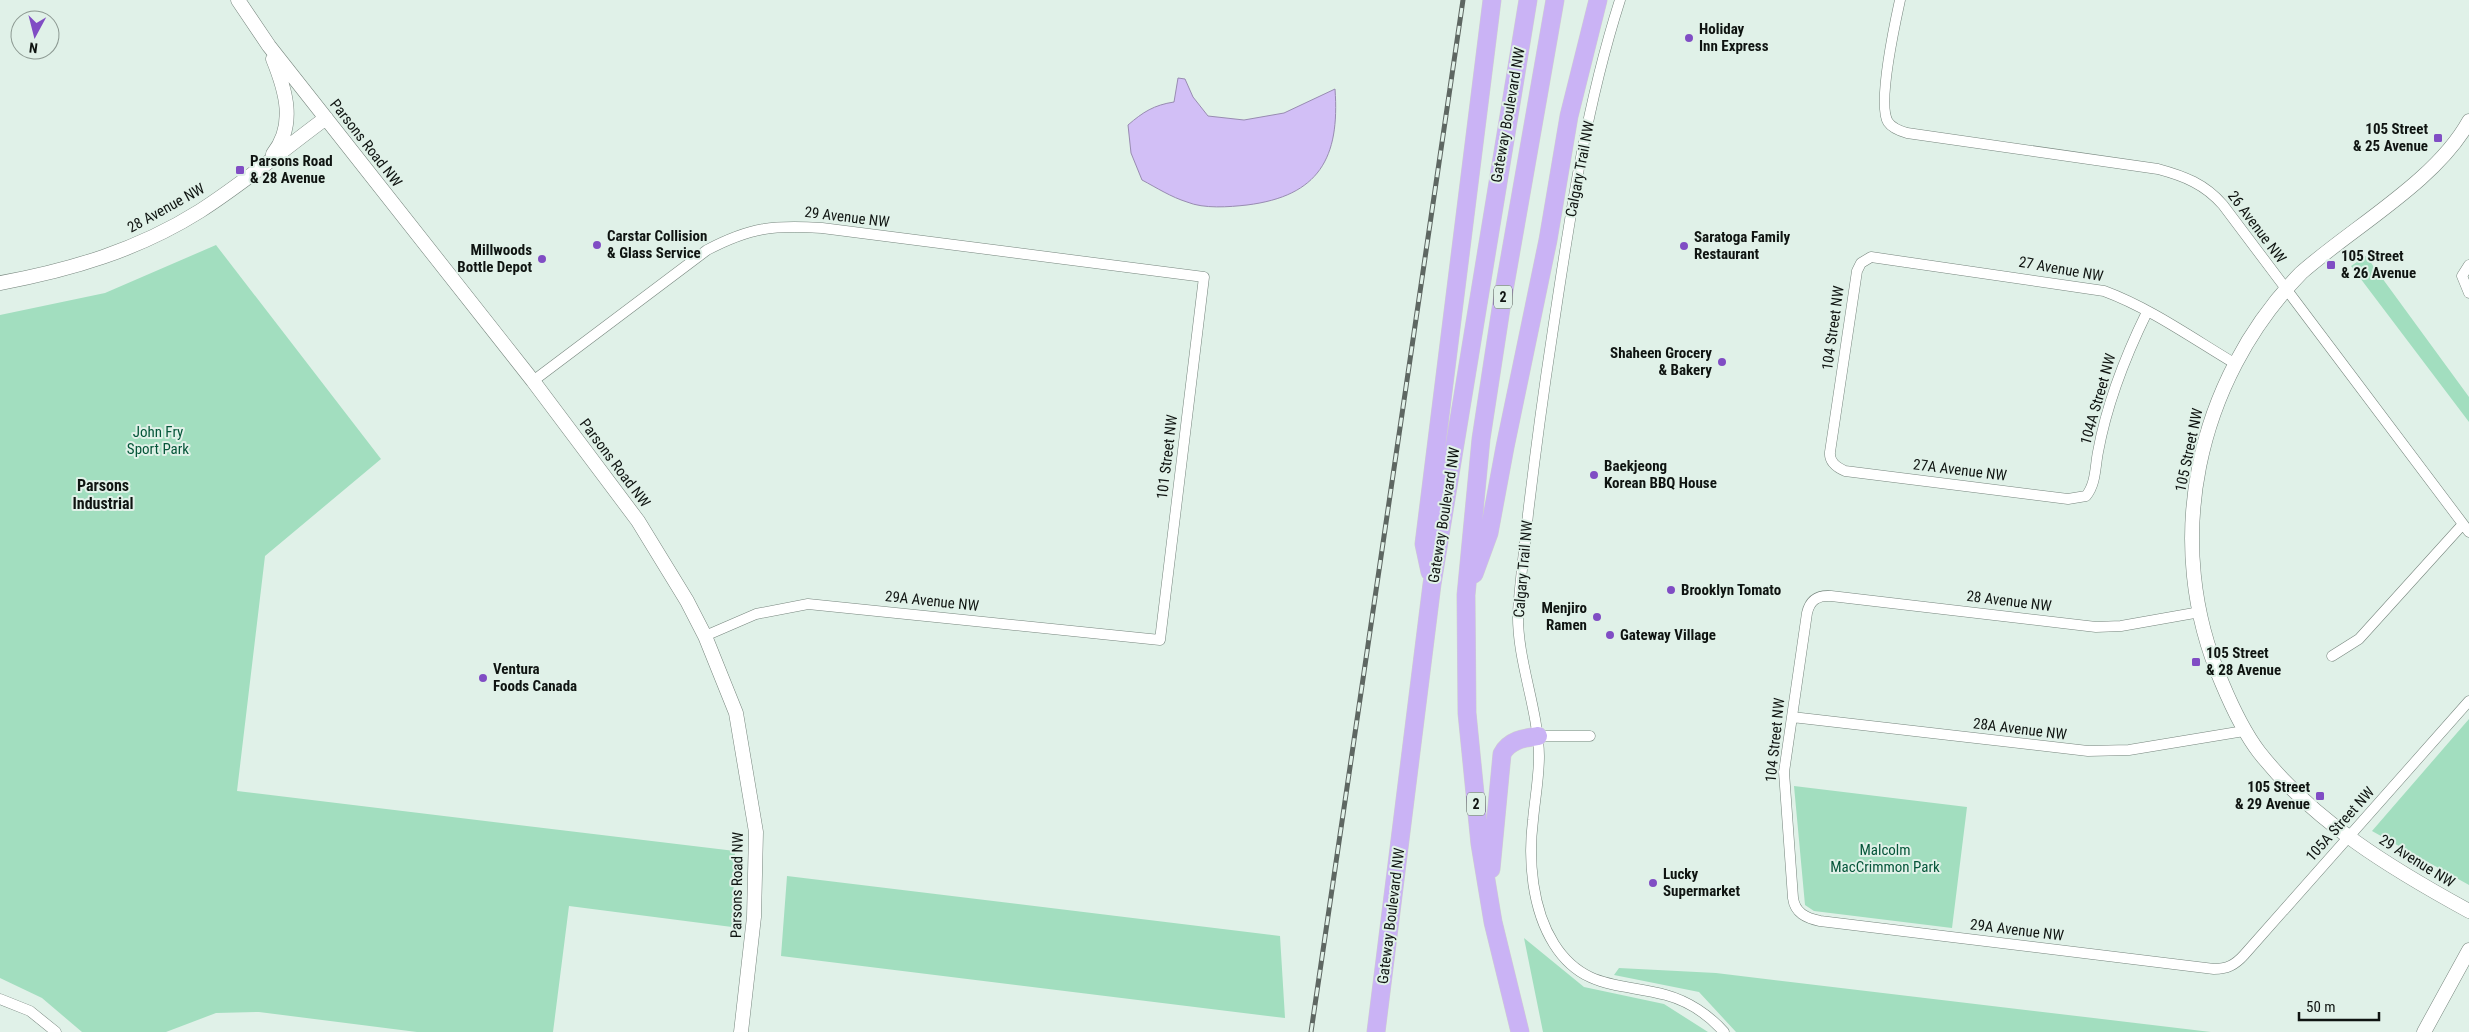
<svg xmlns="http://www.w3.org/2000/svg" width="2469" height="1032" font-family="'Roboto Condensed',sans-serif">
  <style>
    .green { fill: #a2debf }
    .water { fill: #d2bff6; stroke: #988cb1 }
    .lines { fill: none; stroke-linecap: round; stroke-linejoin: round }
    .street-casing { stroke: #76857d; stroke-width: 11 }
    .secondary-casing { stroke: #76857d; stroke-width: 15 }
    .highway-casing { stroke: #cfd0cf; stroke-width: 19 }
    .street { stroke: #fff; stroke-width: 10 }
    .secondary { stroke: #fff; stroke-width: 14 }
    .highway { stroke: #cab3f5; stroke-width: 18 }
    .rail-casing { stroke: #5e6762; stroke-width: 5 }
    .rail { stroke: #e0f1e8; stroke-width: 3; stroke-dasharray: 9; stroke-linecap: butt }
    .poi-dot { fill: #804dc4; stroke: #e0f1e8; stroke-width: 2 }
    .labels { text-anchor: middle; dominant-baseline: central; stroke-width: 4; stroke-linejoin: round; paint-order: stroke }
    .shield { fill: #e0f1e8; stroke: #4e5652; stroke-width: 1 }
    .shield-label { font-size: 14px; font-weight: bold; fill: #0f1411 }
    .poi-label { font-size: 15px; font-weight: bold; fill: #0f1411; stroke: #e0f1e8; text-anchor: start }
    .street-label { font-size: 15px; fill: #0f1411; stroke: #e0f1e8 }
    .park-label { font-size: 15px; fill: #055539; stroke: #e0f1e8 }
    .neighbourhood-label { font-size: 16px; font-weight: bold; fill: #0f1411; stroke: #e0f1e8 }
  </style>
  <rect width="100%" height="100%" fill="#e0f1e8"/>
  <path class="green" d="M216 245 381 459 265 556 237 791 735 851 732 927 569 906 553 1032H417L259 1012 216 1013 166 1032H82L42 998 0 978V315L105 293Z
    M2366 256 2469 397V422L2351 266Z
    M2469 719V885L2372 831Z
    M1794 786 1967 807 1952 928 1814 911 1805 905Z
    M787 876 1280 936 1285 1018 781 956Z
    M1524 938 1584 987 1664 1004 1708 1032H1543Z
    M1619 968 1716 973 2211 1032H1736L1699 992 1614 975Z"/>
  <path class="water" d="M1178 78 1185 79 1193 97 1208 116 1244 120 1284 113 1335 89C1340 158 1319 196 1247 205 1229 207 1204 209 1187 202 1171 197 1157 188 1142 180L1131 153 1128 125C1143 112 1154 105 1174 102Z"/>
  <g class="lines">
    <g class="street-casing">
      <path id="street" d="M1620 0C1585 109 1569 223 1552 336 1543 395 1535 455 1528 514 1525 547 1520 580 1518 613 1517 661 1538 707 1539 756 1539 778 1535 798 1533 820 1528 860 1532 909 1554 944 1583 990 1621 983 1666 995 1688 1001 1709 1015 1724 1032
        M1900 0C1895 23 1877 104 1888 122 1892 128 1900 131 1907 133L2158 169C2184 176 2205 184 2223 205L2469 532
        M2469 265 2462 276 2469 293
        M2147 312C2125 357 2107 402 2098 452 2095 467 2096 484 2086 496L2068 499 1845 471C1836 467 1829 462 1830 452L1857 271 1861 263 1871 257 2104 291C2150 308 2192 338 2234 363
        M533 381 707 250C751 227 773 225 822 228L1204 277 1160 640 808 604 756 614 705 636
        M2200 612 2121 626 2096 627 1831 596C1818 595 1810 600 1807 613L1784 772 1793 898C1795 913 1806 918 1820 921L2214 969C2227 969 2235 965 2244 955L2469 701
        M2332 656 2359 639 2463 524
        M1792 717 2088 751 2129 750 2244 731
        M1538 736H1590
        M0 999 30 1011 56 1032"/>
    </g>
    <g class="secondary-casing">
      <path id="secondary" d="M238 0 269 46 533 381 638 521 687 601 705 636 736 713 756 832 754 917 741 1032
        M2469 121C2436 181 2353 227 2301 273 2196 381 2161 543 2222 683 2232 707 2243 731 2259 752 2314 822 2392 869 2469 911
        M273 154C296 125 286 91 273 59
        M0 283C71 270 138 250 200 211 244 183 284 149 326 118
        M2424 1032 2469 950"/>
    </g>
    <g class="highway-casing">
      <path id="highway" d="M1430 572 1424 544 1492 0
        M1474 574 1489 533 1505 447 1548 240 1569 116 1598 0
        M1491 869 1502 754C1509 740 1524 738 1538 736
        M1376 1032 1432 584 1528 0
        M1520 1032 1493 922 1480 844 1467 713 1466 595 1481 439 1502 302 1555 0"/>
    </g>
    <use href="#street" class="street"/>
    <use href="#secondary" class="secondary"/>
    <use href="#highway" class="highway"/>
    <g class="rail-casing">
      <path id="rail" d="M1311 1032 1463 0"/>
    </g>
    <use href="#rail" class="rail"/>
  </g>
  <g class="poi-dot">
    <circle cx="1689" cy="38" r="5"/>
    <rect x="2433" y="133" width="10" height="10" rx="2.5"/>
    <rect x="235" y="165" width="10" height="10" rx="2.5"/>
    <circle cx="597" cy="245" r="5"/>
    <circle cx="1684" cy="246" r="5"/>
    <circle cx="542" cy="259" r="5"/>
    <rect x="2326" y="260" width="10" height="10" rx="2.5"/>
    <circle cx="1722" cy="362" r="5"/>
    <circle cx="1594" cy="475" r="5"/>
    <circle cx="1671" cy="590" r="5"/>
    <circle cx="1597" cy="617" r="5"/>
    <circle cx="1610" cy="635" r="5"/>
    <rect x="2191" y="657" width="10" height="10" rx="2.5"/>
    <circle cx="483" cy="678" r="5"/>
    <rect x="2315" y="791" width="10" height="10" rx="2.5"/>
    <circle cx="1653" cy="883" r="5"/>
  </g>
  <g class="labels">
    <g class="shield">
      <rect x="1494" y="285.5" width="18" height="23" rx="4"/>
      <rect x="1467" y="792.5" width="18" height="23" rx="4"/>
    </g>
    <g class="shield-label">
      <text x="1503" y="297">2</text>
      <text x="1476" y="804">2</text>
    </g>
    <g class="poi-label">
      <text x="1699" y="29">Holiday<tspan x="1699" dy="17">Inn Express</tspan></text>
      <text x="2428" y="129" text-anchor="end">105 Street<tspan x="2428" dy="17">&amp; 25 Avenue</tspan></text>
      <text x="250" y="161">Parsons Road<tspan x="250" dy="17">&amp; 28 Avenue</tspan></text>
      <text x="607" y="236">Carstar Collision<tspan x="607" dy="17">&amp; Glass Service</tspan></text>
      <text x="1694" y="237">Saratoga Family<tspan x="1694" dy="17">Restaurant</tspan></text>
      <text x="532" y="250" text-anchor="end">Millwoods<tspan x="532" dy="17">Bottle Depot</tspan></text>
      <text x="2341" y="256">105 Street<tspan x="2341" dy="17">&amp; 26 Avenue</tspan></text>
      <text x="1712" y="353" text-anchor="end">Shaheen Grocery<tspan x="1712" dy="17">&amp; Bakery</tspan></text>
      <text x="1604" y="466">Baekjeong<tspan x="1604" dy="17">Korean BBQ House</tspan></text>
      <text x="1681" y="590">Brooklyn Tomato</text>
      <text x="1587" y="608" text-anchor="end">Menjiro<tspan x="1587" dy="17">Ramen</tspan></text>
      <text x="1620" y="635">Gateway Village</text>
      <text x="2206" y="653">105 Street<tspan x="2206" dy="17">&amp; 28 Avenue</tspan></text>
      <text x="493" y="669">Ventura<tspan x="493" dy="17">Foods Canada</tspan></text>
      <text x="2310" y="787" text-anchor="end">105 Street<tspan x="2310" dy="17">&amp; 29 Avenue</tspan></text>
      <text x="1663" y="874">Lucky<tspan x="1663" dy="17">Supermarket</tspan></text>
    </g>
    <g class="street-label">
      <text transform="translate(1508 115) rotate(-80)">Gateway Boulevard NW</text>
      <text transform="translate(366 143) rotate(52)">Parsons Road NW</text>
      <text transform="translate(1580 169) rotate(-79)">Calgary Trail NW</text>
      <text transform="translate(166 208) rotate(-29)">28 Avenue NW</text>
      <text transform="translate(847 217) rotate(7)">29 Avenue NW</text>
      <text transform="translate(2257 227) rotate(53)">26 Avenue NW</text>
      <text transform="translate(2061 269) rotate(10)">27 Avenue NW</text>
      <text transform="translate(1833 328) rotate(-82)">104 Street NW</text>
      <text transform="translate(2098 399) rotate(-74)">104A Street NW</text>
      <text transform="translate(2189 450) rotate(-78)">105 Street NW</text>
      <text transform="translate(1167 457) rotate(-83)">101 Street NW</text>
      <text transform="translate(615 463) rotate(53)">Parsons Road NW</text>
      <text transform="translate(1960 470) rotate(7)">27A Avenue NW</text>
      <text transform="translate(1444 515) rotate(-81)">Gateway Boulevard NW</text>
      <text transform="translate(1523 569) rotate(-85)">Calgary Trail NW</text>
      <text transform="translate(932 601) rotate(6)">29A Avenue NW</text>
      <text transform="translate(2009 601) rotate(7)">28 Avenue NW</text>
      <text transform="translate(2020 729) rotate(7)">28A Avenue NW</text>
      <text transform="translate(1775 740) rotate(-84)">104 Street NW</text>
      <text transform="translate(2340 824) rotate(-48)">105A Street NW</text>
      <text transform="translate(2417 861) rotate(32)">29 Avenue NW</text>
      <text transform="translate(737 885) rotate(-89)">Parsons Road NW</text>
      <text transform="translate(1391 916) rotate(-83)">Gateway Boulevard NW</text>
      <text transform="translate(2017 930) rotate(7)">29A Avenue NW</text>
    </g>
    <g class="park-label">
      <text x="158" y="432">John Fry<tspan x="158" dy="17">Sport Park</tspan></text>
      <text x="1885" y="850">Malcolm<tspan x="1885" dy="17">MacCrimmon Park</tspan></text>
    </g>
    <g class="neighbourhood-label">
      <text x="103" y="485">Parsons<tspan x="103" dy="18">Industrial</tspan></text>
    </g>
  </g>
  <g transform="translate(35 35) rotate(187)"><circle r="24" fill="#e0f1e8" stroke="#8c9992"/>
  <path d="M0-4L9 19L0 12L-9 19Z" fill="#804dc4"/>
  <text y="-8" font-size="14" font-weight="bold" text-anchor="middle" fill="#0f1411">N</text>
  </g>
  <path d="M2299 1012v8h80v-8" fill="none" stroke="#0f1411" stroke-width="2.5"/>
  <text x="2306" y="1012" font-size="15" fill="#0f1411" stroke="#e0f1e8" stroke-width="4" paint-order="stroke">50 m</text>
</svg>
